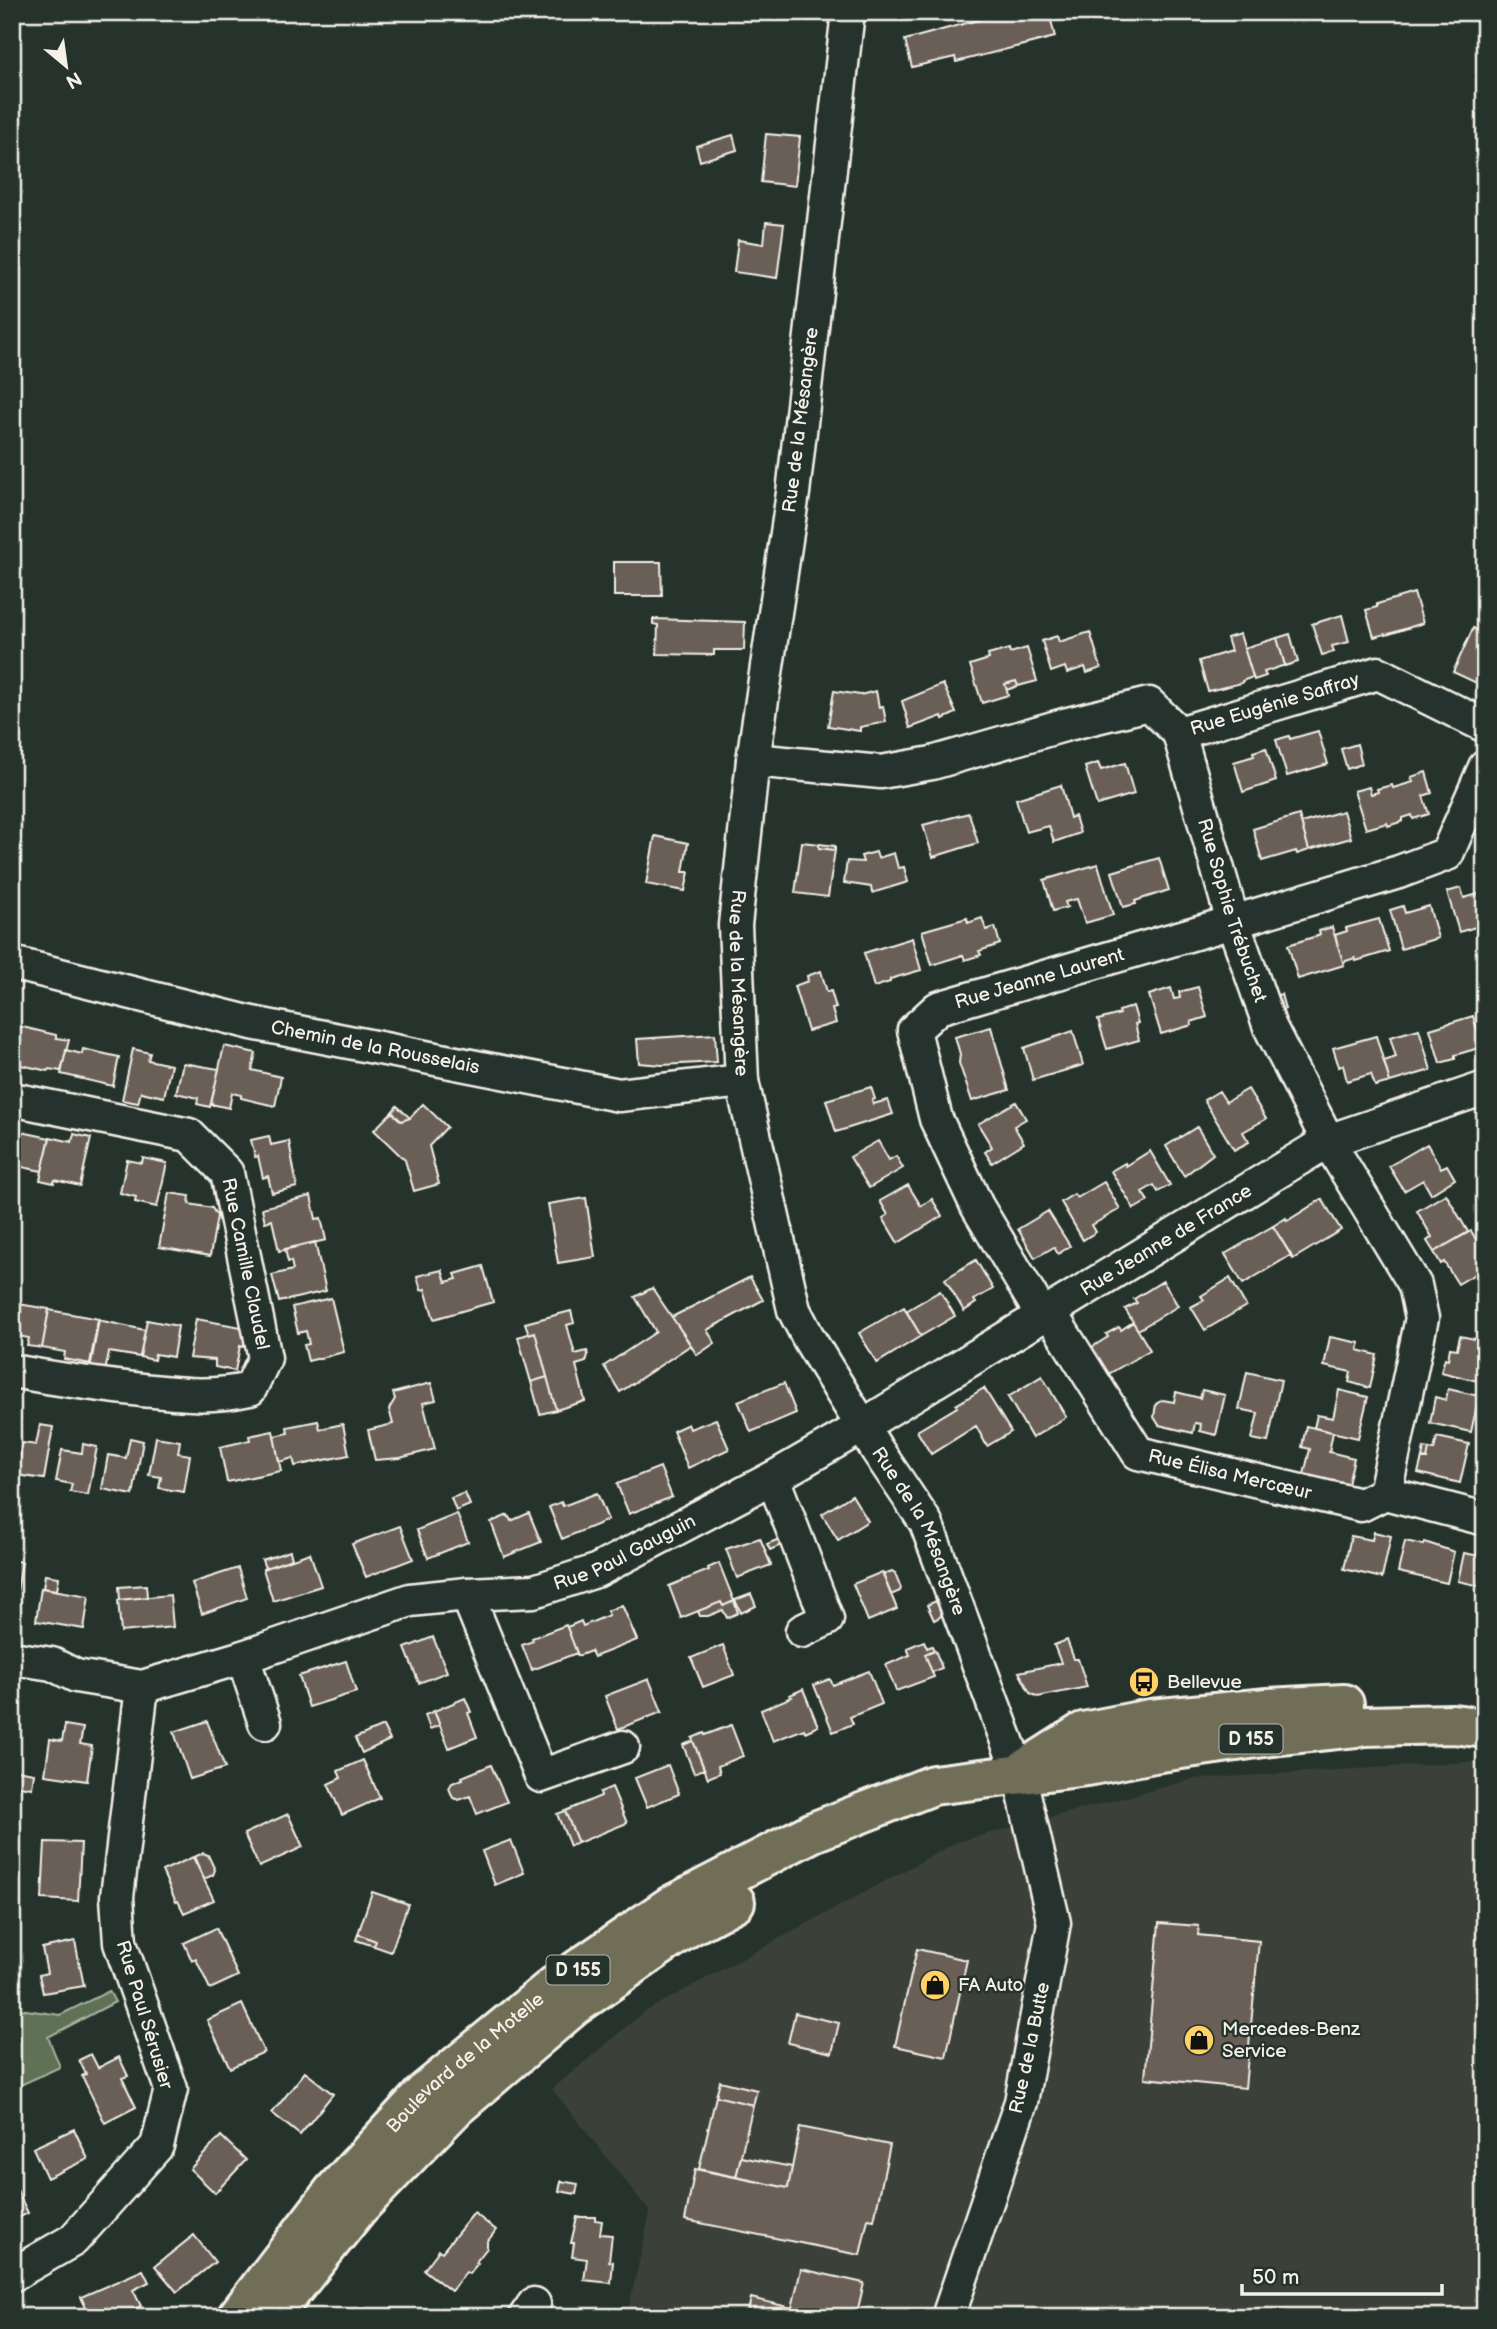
<svg xmlns="http://www.w3.org/2000/svg" width="1497" height="2329" font-family="'Balsamiq Sans',sans-serif">
  <style>
    .built { fill: #3a4039 }
    .green { fill: #5f7255; stroke: #aab29e; stroke-width: 2 }
    .building { fill: #6a5e56; stroke: #f4f1e8; stroke-width: 2 }
    .lines { fill: none; stroke-linecap: round; stroke-linejoin: round }
    .minor-casing { stroke: #f4f1e8; stroke-width: 37 }
    .major-casing { stroke: #f4f1e8; stroke-width: 44 }
    .minor { stroke: #26332d; stroke-width: 32 }
    .major { stroke: #716e59; stroke-width: 38 }
    .labels { text-anchor: middle; dominant-baseline: central; stroke-width: 5; stroke-linejoin: round; paint-order: stroke }
    .shield { fill: #26332d; stroke: #b6b8b0; stroke-width: 2 }
    .shield-label { font-size: 18px; font-weight: bold; fill: #f4f1e8 }
    .street-label { font-size: 19px; fill: #f4f1e8; stroke: #26332d }
    .poi-label { font-size: 19px; fill: #f4f1e8; stroke: #26332d; text-anchor: start }
  </style>
  <rect width="100%" height="100%" fill="#26332d"/>
  <filter id="ink" filterUnits="userSpaceOnUse"><feTurbulence type="fractalNoise" baseFrequency=".0143" numOctaves="2"/><feDisplacementMap in="SourceGraphic" scale="14" xChannelSelector="R" yChannelSelector="G"/><feConvolveMatrix kernelMatrix="1 2 1 2 8 2 1 2 1" color-interpolation-filters="sRGB"/></filter>
  <g filter="url(#ink)">
    <path class="built" d="M1485 1761V2317H627L650 2212 552 2089 644 2012 957 1842 1194 1779Z"/>
    <path class="green" d="M109 1991 115 2002 48 2037 60 2067 12 2089V2008L60 2015Z"/>
    <path class="building" d="M1007 12H1049L1055 37 956 62 955 57 912 67 905 40Z
      M766 134 800 137 795 186 761 182Z
      M733 135 737 150 700 161 696 146Z
      M766 222 784 224 777 278 734 272 738 240 764 244Z
      M614 562H661L662 596H614Z
      M1414 593 1423 623 1386 635 1385 634 1374 637 1366 610 1377 607V604Z
      M1342 615 1349 642 1332 646 1334 652 1322 655 1312 624Z
      M653 619 745 622 744 650H714V655L657 654 658 625 653 624Z
      M1473 628 1485 634V681L1483 686 1453 672Z
      M1090 632 1101 668 1087 673 1085 667 1067 673 1065 667 1051 672 1042 641 1057 636 1059 642Z
      M1240 634 1253 677 1242 681V683L1208 691 1199 661 1231 651 1227 638Z
      M1290 634 1298 662 1285 666 1277 638Z
      M1277 638 1285 665 1264 672 1266 676 1254 680 1244 648Z
      M1027 648 1037 681 1018 686 1016 681 1005 684 1008 695 982 703 970 665 989 659 988 655 1009 649 1010 653Z
      M1016 681 1018 686 1007 690 1005 684Z
      M943 684 956 713 943 719 942 716 910 728 902 701Z
      M834 691 860 695 876 691 879 707 883 706 886 722 860 727V731L828 726Z
      M1318 731 1328 764 1287 776 1276 740 1289 736 1290 739Z
      M1357 744 1362 764 1347 769 1341 749Z
      M1266 748 1276 781 1243 792 1234 762 1254 756 1253 752Z
      M1098 763 1101 770 1125 763 1134 794 1097 805 1085 767Z
      M1426 772 1432 793 1423 796 1429 814 1413 819 1412 815 1403 818V821L1388 826 1387 823 1366 829 1354 791 1369 787 1371 794 1378 792 1377 789 1392 785 1393 788 1413 782 1411 777Z
      M1061 785 1070 818 1075 816 1080 833 1054 842 1049 826 1026 832 1016 799Z
      M1343 811 1351 838 1309 850 1301 823Z
      M969 813 978 843 933 857 923 825Z
      M1299 815 1309 850 1297 854 1296 851 1262 861 1253 829Z
      M655 836 688 843 683 872H689L685 891 646 884Z
      M802 842 819 844V848L835 850 828 897 795 893Z
      M819 844 835 846V850L819 848Z
      M876 852 878 858 894 853 898 868 904 867 908 882 872 893 871 887 844 883 847 861 863 862 861 856Z
      M1159 858 1169 890 1135 901 1136 904 1123 907 1112 872Z
      M1098 864 1113 915 1085 923 1077 899 1065 902 1067 907 1053 911 1044 880Z
      M1461 888 1464 898 1485 892V928L1480 930 1479 926 1459 932 1447 892Z
      M1403 906 1405 913 1429 906 1438 938 1401 949 1390 910Z
      M967 918 968 923 982 918 986 930 995 927 1000 944 979 951 981 955 965 960 963 955 932 965 922 931Z
      M1379 919 1389 951 1356 961 1355 958 1343 962 1335 935 1347 931 1346 928Z
      M1332 927 1344 965 1298 979 1288 945 1320 935 1319 931Z
      M912 938 921 970 890 979V982L874 987 864 953Z
      M821 971 827 992 831 991 836 1008 832 1009 836 1023 808 1031 794 986 808 981 807 976Z
      M1198 987 1207 1017 1191 1022 1192 1025 1161 1034 1149 995 1171 988 1174 999 1180 998 1179 992Z
      M1281 994 1285 1009 1276 1012 1272 997Z
      M1133 1006 1138 1023 1135 1024 1139 1040 1107 1049 1098 1020 1120 1014 1119 1011Z
      M1473 1016 1482 1047 1455 1055V1059L1440 1063 1430 1029Z
      M18 1026 56 1035V1038L69 1040 61 1071 49 1069 48 1071 12 1063V1048Z
      M991 1027 1009 1090 972 1101 959 1063 960 1054 955 1037Z
      M1419 1029 1431 1070 1390 1082 1384 1061 1396 1057 1390 1037Z
      M1073 1031 1083 1065 1033 1080 1024 1048Z
      M715 1034 717 1062 662 1065 639 1063 637 1039Z
      M1376 1036 1390 1082 1375 1086 1371 1074 1347 1081 1343 1065 1339 1067 1333 1048Z
      M224 1046 256 1053 252 1070 281 1077 275 1106 241 1098V1095L232 1093 229 1108 211 1104Z
      M83 1049 119 1057 113 1086 61 1074 66 1050 82 1054Z
      M133 1049 150 1053 148 1060 171 1065 164 1097 141 1092 138 1103 122 1100Z
      M183 1063 219 1069 210 1107 197 1104 198 1098 176 1093Z
      M871 1087 875 1099 872 1100 873 1104 888 1100 893 1114 836 1132 826 1100Z
      M1248 1089 1266 1119 1243 1132 1249 1142 1234 1150 1204 1100 1219 1091 1226 1102Z
      M1016 1102 1026 1119 1014 1126 1024 1143 992 1163 985 1152 992 1147 978 1124Z
      M423 1104 447 1127 429 1146 439 1184 414 1191 405 1160 374 1130 392 1112 401 1121 410 1118Z
      M397 1106 410 1118 401 1121 392 1112Z
      M1197 1127 1213 1154 1184 1176 1166 1146Z
      M12 1130 50 1138 42 1171 12 1165Z
      M74 1134 91 1138 80 1186 55 1180 54 1183 40 1180 50 1137 72 1142Z
      M269 1136 271 1145 289 1141 297 1187 272 1193 268 1176 263 1178 258 1156 255 1157 251 1140Z
      M878 1141 889 1160 896 1156 903 1168 869 1188 850 1157Z
      M1427 1144 1441 1168 1447 1165 1455 1179 1431 1194 1423 1180 1404 1191 1389 1166Z
      M1150 1151 1170 1185 1158 1192 1154 1185 1142 1192 1148 1201 1134 1209 1111 1171 1125 1163 1126 1166Z
      M143 1158 167 1163 157 1207 135 1202 136 1197 120 1193 127 1160 142 1163Z
      M1104 1182 1120 1209 1092 1225 1096 1232 1083 1240 1061 1202 1074 1194 1077 1198Z
      M908 1185 921 1206 932 1199 942 1216 898 1243 883 1218 888 1215 880 1201Z
      M169 1193 190 1196 189 1204 212 1208 217 1216 210 1256 159 1247Z
      M1446 1194 1468 1232 1434 1252 1427 1241 1432 1237 1417 1211Z
      M311 1196 316 1219 321 1218 326 1240 279 1251 272 1220 265 1222 262 1208Z
      M586 1198 595 1257 558 1263 548 1204Z
      M1322 1199 1341 1230 1293 1259 1273 1226 1286 1218 1287 1221Z
      M1048 1211 1070 1246 1058 1254 1054 1247 1035 1258 1018 1229Z
      M1273 1226 1291 1255 1243 1284 1225 1254Z
      M1471 1231 1485 1254V1268L1458 1284 1444 1262 1441 1264 1434 1252Z
      M315 1242 326 1291 279 1302 272 1275 293 1270 291 1261 288 1262 285 1249Z
      M976 1260 993 1289 974 1300 976 1303 964 1311 945 1279Z
      M483 1266 493 1302 434 1319 425 1289 421 1290 417 1276 442 1270 446 1282 457 1279 455 1274Z
      M750 1277 763 1300 707 1330 715 1343 697 1355 672 1317Z
      M1230 1278 1246 1306 1205 1330 1191 1307 1204 1300 1201 1296Z
      M1163 1281 1178 1306 1138 1330 1125 1309 1137 1303 1134 1299Z
      M652 1288 691 1345 620 1392 604 1366 656 1332 635 1297Z
      M940 1291 955 1316 921 1336 906 1311Z
      M331 1298 344 1352 308 1361 304 1345 309 1344 306 1331 298 1333 292 1307Z
      M12 1303 49 1309 42 1348 27 1346 29 1338 12 1335Z
      M904 1307 921 1336 877 1363 859 1333Z
      M49 1310 99 1319 91 1364 64 1359 65 1352 42 1348Z
      M571 1311 574 1323 567 1325 575 1354 587 1351 588 1355 586 1362 576 1365 585 1401 556 1410 535 1332 529 1334 525 1323Z
      M196 1319 247 1328 244 1347 240 1346 235 1371 215 1367V1360L189 1358Z
      M98 1320 145 1330 140 1357 109 1352 105 1372 89 1369Z
      M147 1320 178 1326 173 1357 155 1354 154 1360 140 1357Z
      M1133 1322 1150 1350 1105 1376 1089 1349 1108 1337 1106 1334 1119 1327 1121 1330Z
      M535 1332 547 1377 531 1382 518 1337Z
      M1460 1336 1485 1341V1371L1482 1382 1441 1372 1445 1358 1448 1359 1450 1348 1457 1349Z
      M1330 1337 1360 1343 1358 1350 1377 1355 1370 1388 1349 1382 1351 1372 1324 1366Z
      M1247 1372 1281 1380 1268 1442 1252 1439 1258 1413 1239 1409Z
      M1042 1376 1066 1417 1032 1438 1008 1397Z
      M547 1377 556 1410 540 1414 531 1382Z
      M431 1383 436 1400 423 1403 435 1449 400 1458 375 1460 368 1430 393 1424 389 1409 395 1399 393 1393Z
      M784 1383 796 1413 751 1432 738 1401Z
      M984 1388 1011 1432 987 1446 976 1426 931 1454 917 1431 957 1407 956 1405Z
      M1448 1389 1479 1396 1471 1432 1430 1423 1435 1397 1446 1400Z
      M1202 1390 1225 1395 1216 1435 1200 1431 1201 1424 1195 1423 1193 1433 1159 1425 1154 1417 1156 1404 1163 1400 1174 1402 1176 1392 1200 1398Z
      M1339 1390 1368 1397 1358 1438 1314 1428 1317 1415 1333 1418Z
      M716 1419 729 1449 688 1468 673 1431 688 1424 690 1429Z
      M318 1421 320 1429 343 1424 349 1455 295 1466 293 1458 279 1462 274 1436 288 1433 287 1427Z
      M40 1425 53 1427 44 1479 16 1475 22 1443 36 1445Z
      M1306 1426 1333 1432 1329 1452 1354 1458 1347 1489 1303 1479 1310 1449 1302 1447Z
      M273 1431 281 1471 227 1482 220 1447 250 1440 249 1436Z
      M156 1437 180 1441 178 1453 190 1455 184 1492 159 1488 161 1477 149 1475Z
      M1437 1437 1469 1444 1460 1483 1418 1473 1422 1458 1427 1459 1429 1449 1434 1450Z
      M130 1438 143 1441 133 1495 102 1489 108 1455 126 1458Z
      M83 1444 97 1447 88 1495 70 1492 72 1484 56 1481 62 1450 82 1453Z
      M1424 1448 1429 1449 1427 1459 1422 1458Z
      M660 1467 672 1497 629 1514 617 1484Z
      M465 1493 470 1505 456 1511 451 1498Z
      M597 1493 608 1520 562 1539 549 1507 561 1502 563 1506Z
      M852 1495 868 1521 838 1540 822 1514Z
      M529 1513 541 1542 504 1557 491 1522 508 1515 511 1521Z
      M457 1514 468 1542 428 1558 417 1530Z
      M400 1526 413 1559 366 1577 352 1544Z
      M1374 1532 1391 1536 1382 1578 1344 1569 1351 1536 1372 1540Z
      M784 1537 786 1543 770 1550 767 1544Z
      M760 1538 771 1565 737 1578 726 1549Z
      M1405 1541 1424 1545 1425 1542 1454 1552 1447 1583 1398 1572Z
      M290 1551 292 1559 265 1568 262 1560Z
      M310 1553 321 1586 273 1601 263 1569Z
      M1464 1553 1485 1557V1587L1458 1581Z
      M12 1560 22 1562 14 1610 12 1609Z
      M719 1563 734 1601 723 1606 721 1602 681 1618 669 1586 709 1570 708 1568Z
      M238 1568 247 1598 202 1614 192 1583Z
      M892 1571 895 1573 901 1588 900 1591 891 1595 883 1575Z
      M882 1572 897 1609 868 1621 853 1584Z
      M45 1575 59 1577 57 1590 43 1588Z
      M146 1585 147 1597 120 1600 119 1587Z
      M41 1588 89 1596 84 1629 36 1621Z
      M751 1594 756 1606 741 1613 735 1600Z
      M170 1595 173 1627 121 1632 118 1600Z
      M734 1601 738 1613 727 1618 723 1610 708 1616H700L698 1611 721 1602 723 1606Z
      M936 1601 943 1615 934 1620 927 1605Z
      M622 1605 637 1640 594 1657 591 1651 578 1656 567 1627 581 1621 583 1626 609 1615 607 1611Z
      M566 1625 577 1653 532 1670 522 1645 533 1641 532 1638Z
      M433 1637 447 1672 419 1683 405 1648Z
      M1067 1640 1074 1659H1078L1087 1687 1038 1697 1030 1693 1019 1672 1061 1663 1054 1645Z
      M924 1641 927 1648 932 1646 934 1650 925 1654 934 1677 896 1691 886 1665 910 1655 907 1648Z
      M723 1645 734 1675 703 1687 691 1658Z
      M935 1650 942 1668 932 1672 925 1654Z
      M346 1661 356 1692 309 1707 299 1676Z
      M869 1671 882 1704 850 1717 853 1724 833 1732 814 1685 830 1679 833 1685Z
      M649 1679 662 1712 618 1729 605 1696Z
      M803 1689 818 1726 805 1732 804 1729 773 1741 761 1710 792 1697 790 1695Z
      M465 1698 471 1712 468 1713 477 1737 449 1748 434 1711Z
      M434 1711 440 1725 430 1729 425 1715Z
      M207 1721 225 1768 190 1779 174 1732Z
      M65 1725 83 1728 80 1744 92 1746 87 1781 45 1775 50 1739 62 1741Z
      M731 1725 743 1756 718 1766 720 1773 708 1778 692 1738 704 1733 705 1735Z
      M383 1726 390 1740 362 1753 355 1738Z
      M693 1741 704 1769 694 1773 683 1745Z
      M363 1760 380 1798 342 1815 328 1784 341 1778 338 1771Z
      M491 1765 507 1802 477 1814 470 1796 459 1800 453 1798 449 1788 452 1783 463 1779 462 1777Z
      M668 1765 679 1794 647 1807 635 1778Z
      M16 1770 34 1773 32 1788 13 1785Z
      M612 1787 627 1823 578 1843 565 1811 601 1796 600 1792Z
      M565 1811 578 1843 570 1846 557 1814Z
      M288 1814 303 1847 259 1867 244 1834Z
      M511 1840 524 1873 495 1885 482 1851Z
      M45 1842 81 1843 78 1901 42 1899Z
      M203 1853 208 1855 215 1870 213 1875 204 1879 194 1857Z
      M193 1857 214 1900 184 1913 178 1901 176 1902 162 1871Z
      M372 1892 408 1904 391 1952 374 1946 376 1941 358 1934Z
      M1159 1923 1199 1926 1198 1935 1259 1941 1245 2088 1145 2078Z
      M216 1928 238 1976 210 1989 196 1959 192 1961 184 1943Z
      M358 1934 376 1941 374 1946 356 1940Z
      M75 1941 84 1986 43 1993 39 1975 47 1973 42 1948Z
      M917 1949 967 1960 946 2057 895 2046Z
      M242 2004 264 2052 230 2068 207 2020Z
      M795 2013 839 2023 832 2053 788 2043Z
      M91 2054 98 2068 119 2057 128 2076 122 2078 136 2107 105 2123 82 2076 86 2074 79 2060Z
      M305 2072 333 2094 300 2135 272 2113Z
      M720 2081 757 2090 753 2105 716 2096Z
      M716 2096 753 2105 736 2177 699 2169Z
      M800 2127 890 2145 874 2220 868 2219 860 2255 685 2220 695 2169 788 2188Z
      M74 2129 88 2159 47 2178 33 2148Z
      M221 2136 246 2160 215 2193 190 2169Z
      M741 2157 792 2167 788 2188 736 2177Z
      M12 2180 28 2213 12 2221Z
      M561 2181 578 2184 576 2194 559 2191Z
      M474 2213 496 2230 487 2242V2248L476 2262 478 2263 469 2274 466 2272 451 2291 424 2270 439 2250 442 2252Z
      M577 2217H595V2220L602 2221 600 2234 612 2235 609 2261 613 2262 611 2283 584 2280 587 2259 572 2257 574 2243H571Z
      M194 2235 215 2262 177 2292 155 2266Z
      M801 2269 864 2283 856 2317H832L792 2308Z
      M143 2270 149 2282 133 2290 141 2306 119 2317H90L81 2297Z
      M751 2298 792 2308 790 2317H747Z"/>
    <g class="lines">
      <g class="minor-casing">
        <g id="minor">
          <path id="s1" d="M848 12 793 493 753 760 735 925 742 1081 794 1310 809 1339 877 1450 926 1523 1019 1773 1054 1923 1021 2102 948 2317"/>
          <path id="s2" d="M1179 733 1378 673 1485 726"/>
          <path id="s3" d="M753 760 881 772 932 763 1064 725 1149 704 1179 733 1233 922 1270 1027 1328 1141 1415 1285 1422 1318 1385 1493"/>
          <path id="s4" d="M12 963 252 1023 619 1095 742 1081"/>
          <path id="s5" d="M12 1099 189 1135 227 1173 265 1358 250 1389C210 1398 182 1394 142 1390 98 1385 55 1379 12 1371"/>
          <path id="s6" d="M1049 1311 1138 1453 1361 1505 1385 1493 1485 1519"/>
          <path id="s7" d="M1042 1315 977 1206 936 1119 914 1030 938 1008 1233 922 1399 872 1447 854 1485 767"/>
          <path d="M773 1478 827 1619 802 1631"/>
          <path d="M467 1594 541 1776 623 1747"/>
          <path d="M243 1657 265 1723"/>
          <path id="s8" d="M12 1658 52 1664 76 1676 142 1687 243 1657 410 1600 467 1594 534 1591 596 1571 773 1478 849 1434 1328 1141 1485 1088"/>
          <path d="M12 2275 73 2240 157 2146 171 2089 120 1943 117 1897 142 1687"/>
          <path d="M525 2317 534 2304"/>
        </g>
      </g>
      <g class="major-casing">
        <g id="major">
          <path d="M1025 1769 1083 1732 1150 1719 1268 1708 1344 1704"/>
          <path id="s9" d="M237 2317 333 2192 426 2091 554 1986 672 1905 813 1832 933 1785 1087 1766 1154 1753 1271 1736 1365 1726 1453 1724 1485 1728"/>
          <path d="M271 2317 358 2208 456 2107 573 2007 688 1927 735 1902"/>
        </g>
      </g>
      <use href="#minor" class="minor"/>
      <use href="#major" class="major"/>
    </g>
  </g>
  <defs>
    <g id="bus-disc" transform="scale(1.575)"><circle r="9.5" fill="#ffd166" stroke="#26332d"/><path d="M-5-6H5V4H4V6H2V4H-2V6H-4V4H-5ZM-3.5-4V0h7V-4ZM-3.5 1.2v1.5H-2V1.2ZM2 1.2v1.5H3.5V1.2Z" fill="#111"/></g>
    <g id="shop-disc" transform="scale(1.575)"><circle r="9.5" fill="#ffd166" stroke="#26332d"/><path d="M-5-2.5h2.3a2.7 3.5 0 0 1 5.4 0H5L5.5 6h-11ZM-1.5-2.5h3a1.5 2.3 0 0 0-3 0Z" fill="#111"/></g>
  </defs>
  <g fill-rule="evenodd">
    <use href="#bus-disc" x="1144" y="1682"/>
    <use href="#shop-disc" x="935" y="1985"/>
    <use href="#shop-disc" x="1199" y="2040"/>
  </g>
  <g class="labels">
    <g class="shield">
      <rect x="1219.5" y="1724.5" width="63" height="29" rx="5"/>
      <rect x="546.5" y="1955.5" width="63" height="29" rx="5"/>
    </g>
    <g class="shield-label">
      <text x="1251" y="1739">D 155</text>
      <text x="578" y="1970">D 155</text>
    </g>
    <g class="street-label">
      <text transform="translate(801 420) rotate(-83)">Rue de la Mésangère</text>
      <text stroke="none"><textPath href="#s2" startOffset="100">Rue Eugénie Saffray</textPath></text>
      <text stroke="none"><textPath href="#s3" startOffset="632">Rue Sophie Trébuchet</textPath></text>
      <text stroke="none"><textPath href="#s7" startOffset="453">Rue Jeanne Laurent</textPath></text>
      <text stroke="none"><textPath href="#s1" startOffset="978">Rue de la Mésangère</textPath></text>
      <text stroke="none"><textPath href="#s4" startOffset="373">Chemin de la Rousselais</textPath></text>
      <text stroke="none"><textPath href="#s8" startOffset="1265">Rue Jeanne de France</textPath></text>
      <text stroke="none"><textPath href="#s5" startOffset="327">Rue Camille Claudel</textPath></text>
      <text stroke="none"><textPath href="#s6" startOffset="262">Rue Élisa Mercœur</textPath></text>
      <text stroke="none"><textPath href="#s1" startOffset="1566">Rue de la Mésangère</textPath></text>
      <text stroke="none"><textPath href="#s8" startOffset="639">Rue Paul Gauguin</textPath></text>
      <text transform="translate(144 2015) rotate(73)">Rue Paul Sérusier</text>
      <text transform="translate(1030 2048) rotate(-78)">Rue de la Butte</text>
      <text stroke="none"><textPath href="#s9" startOffset="343">Boulevard de la Motelle</textPath></text>
    </g>
    <g class="poi-label">
      <text x="1167" y="1682">Bellevue</text>
      <text x="958" y="1985">FA Auto</text>
      <text x="1222" y="2029">Mercedes-Benz<tspan x="1222" dy="22">Service</tspan></text>
    </g>
  </g>
  <rect width="1497" height="2329" fill="none" stroke="#26332d" stroke-width="42"/>
  <rect x="21" y="21" width="1455" height="2287" fill="none" stroke="#f4f1e8" stroke-width="2.5" filter="url(#ink)"/>
  <g transform="translate(66 66) rotate(151)" stroke="#26332d" stroke-width="5" paint-order="stroke">
  <path d="M0-5L12 26L0 18L-12 26Z" fill="#f4f1e8"/>
  <text y="-10" font-size="19" font-weight="bold" text-anchor="middle" fill="#f4f1e8">N</text>
  </g>
  <path d="M1242 2284v10h200v-10" fill="none" stroke="#f4f1e8" stroke-width="3.5"/>
  <text x="1252" y="2284" font-size="21" fill="#f4f1e8" stroke="#26332d" stroke-width="5" paint-order="stroke">50 m</text>
</svg>
